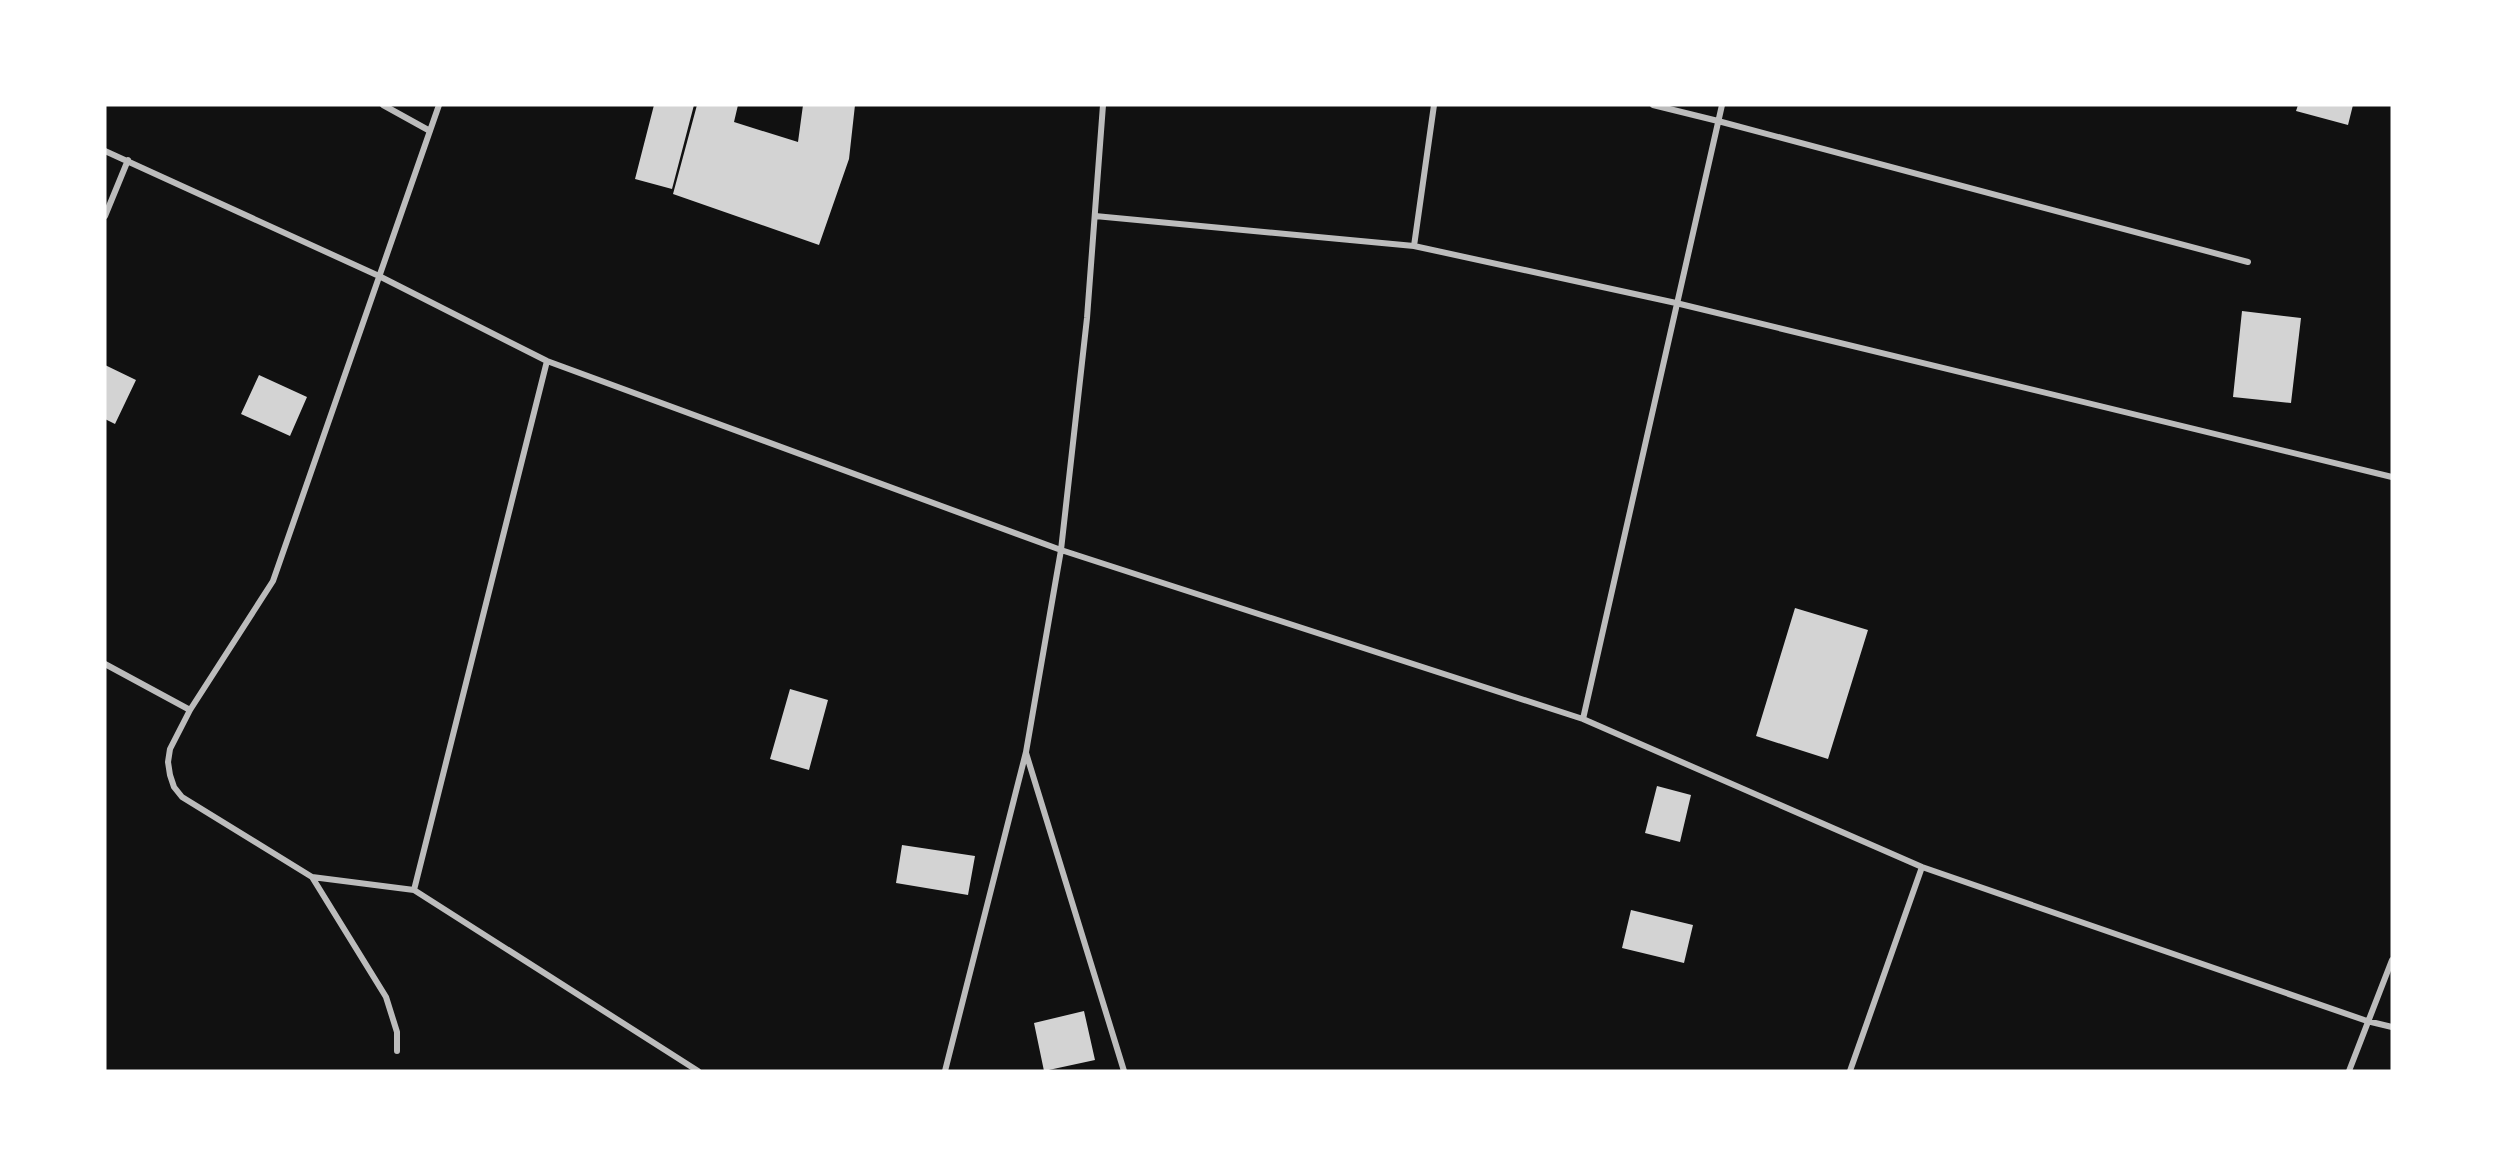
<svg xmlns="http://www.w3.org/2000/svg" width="2497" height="1176" font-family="Poppins,sans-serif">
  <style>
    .building { fill: #d3d3d3 }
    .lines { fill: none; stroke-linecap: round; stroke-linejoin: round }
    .minor { stroke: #bcbcbc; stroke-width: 6 }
  </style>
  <rect width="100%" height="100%" fill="#111"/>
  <path class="building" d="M654 105H694L672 189 635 179Z
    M697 105H738L734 122 798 142 803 105H855L849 159 819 245 673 194Z
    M2298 105H2353L2348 125 2296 111Z
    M2242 311 2301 318 2291 403 2233 397Z
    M105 365 136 380 115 424 105 419Z
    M259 375 307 397 290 436 241 414Z
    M1795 608 1868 630 1828 759 1756 736Z
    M790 689 828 700 809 770 770 759Z
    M1657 786 1691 795 1680 842 1645 833Z
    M902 845 975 856 968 895 896 883Z
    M1631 910 1693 925 1684 963 1622 948Z
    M1084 1011 1095 1060 1044 1071 1034 1023Z"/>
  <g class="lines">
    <path class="minor" d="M383 105 430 131
      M439 105 273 581 190 710 170 749 168 762 170 775 174 787 182 797 312 877 414 890 698 1071
      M1653 105 1718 121 2248 262
      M105 151 379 276 547 361 1061 550 1583 719 1922 867 2367 1021 2392 1027
      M105 216 128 160
      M1095 216 1414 246 1676 303 2392 477
      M1414 246 1434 105
      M105 664 190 710
      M1583 719 1722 105
      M1026 753 1124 1071
      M312 877 386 997 397 1032V1051
      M414 890 547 361
      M945 1071 1026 752 1061 550 1087 318 1103 105
      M1850 1071 1922 867
      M2349 1071 2392 960"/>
  </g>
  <rect width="2497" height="1176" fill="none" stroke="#ffffff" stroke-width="213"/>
</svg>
